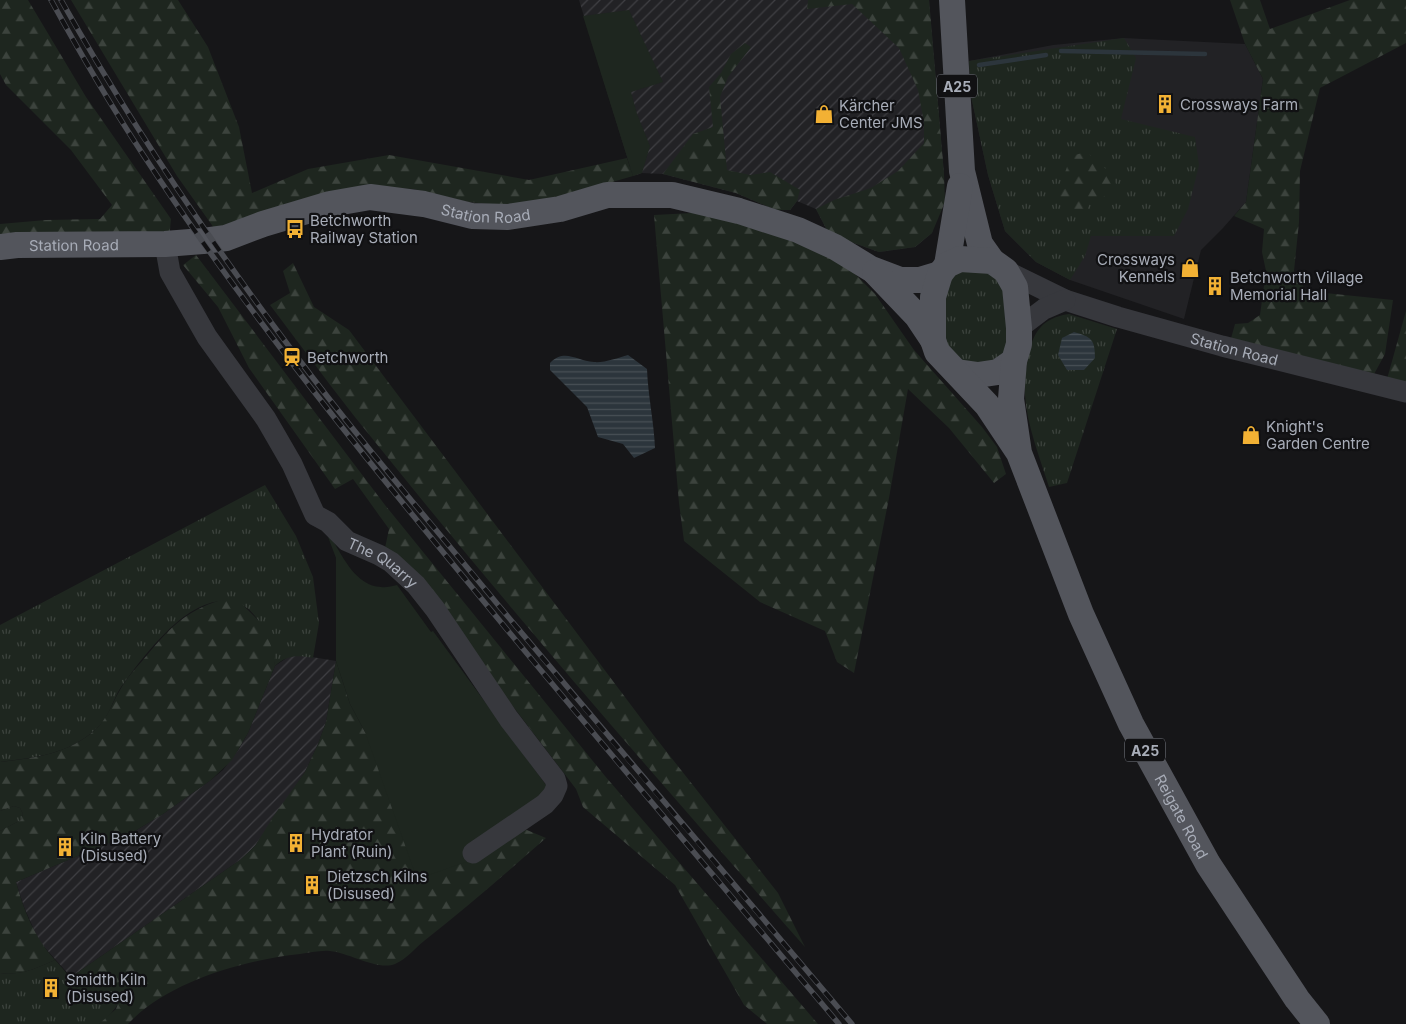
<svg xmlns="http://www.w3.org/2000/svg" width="1406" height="1024" font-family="Inter,sans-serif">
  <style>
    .built { fill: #222225 }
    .industrial { fill: url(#industrial-furrows) }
    .grass { fill: url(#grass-tufts) }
    .forest { fill: url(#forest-firs) }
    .garden { fill: #1e261f }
    .water { fill: url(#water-rules) }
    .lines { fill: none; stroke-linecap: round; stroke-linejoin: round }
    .stream { stroke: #2c353c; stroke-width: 4.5 }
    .minor { stroke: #37383d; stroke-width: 21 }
    .major { stroke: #53555c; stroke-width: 26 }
    .rail-casing { stroke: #4a4c52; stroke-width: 5.5 }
    .rail { stroke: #111113; stroke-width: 4; stroke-dasharray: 11; stroke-linecap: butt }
    .labels { text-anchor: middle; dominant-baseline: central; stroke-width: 4.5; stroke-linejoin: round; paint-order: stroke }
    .shield { fill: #111113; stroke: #7b7e86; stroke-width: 1 }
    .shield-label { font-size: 14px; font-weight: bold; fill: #a8adb8 }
    .poi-label { font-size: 15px; fill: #a8adb8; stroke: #111113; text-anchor: start }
    .street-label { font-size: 15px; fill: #a8adb8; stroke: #111113 }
  </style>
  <defs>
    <pattern id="industrial-furrows" width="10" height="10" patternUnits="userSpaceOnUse" patternTransform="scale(1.25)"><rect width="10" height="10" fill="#222225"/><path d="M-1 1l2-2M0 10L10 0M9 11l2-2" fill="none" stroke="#3f3f43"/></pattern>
    <pattern id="grass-tufts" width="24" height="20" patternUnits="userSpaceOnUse" patternTransform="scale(1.25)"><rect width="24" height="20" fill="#1e261f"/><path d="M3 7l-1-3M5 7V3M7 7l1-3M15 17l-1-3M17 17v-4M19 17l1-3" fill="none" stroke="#3c433d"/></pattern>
    <pattern id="forest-firs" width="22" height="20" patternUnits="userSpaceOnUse" patternTransform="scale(1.25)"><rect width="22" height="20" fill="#1e261f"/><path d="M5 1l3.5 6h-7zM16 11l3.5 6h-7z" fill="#3c433d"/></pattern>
    <pattern id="water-rules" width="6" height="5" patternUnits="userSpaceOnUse" patternTransform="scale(1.25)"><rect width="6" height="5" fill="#2c353c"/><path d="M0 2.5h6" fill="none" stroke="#485056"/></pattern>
  </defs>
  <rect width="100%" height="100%" fill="#161618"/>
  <path class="built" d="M1124 38 1245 44 1263 79 1246 202 1223 228 1201 250 1184 319 1070 280 1036 262 1005 231 988 175 971 96 969 61 1053 45Z"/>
  <path class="industrial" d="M579 0H929L944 174 932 233 915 247 879 252 829 234 816 209 797 201 790 210H776L736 193 663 174 642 173 633 176Z
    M300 655 336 661 326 722 318 744 305 772 255 846 240 860 71 977 39 941 24 907 16 882 130 834 163 814 211 780 223 770 239 749 248 733 275 666 288 657Z"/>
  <path class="grass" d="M1124 38 1136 58 1121 119 1195 137 1199 165 1188 209 1174 236H1091L1085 256 1070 280 1036 262 1005 231 988 175 971 96 969 61Z
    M961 268 991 272 1003 284 1011 333 1004 353 987 364H966L948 352 941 325 949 280Z
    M1069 314 1117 329 1067 483 1049 487C1040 458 1027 426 1025 395 1024 383 1026 369 1028 357 1033 332 1042 318 1069 314Z
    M265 485 296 536 313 577 319 623 313 658C298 655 286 655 275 666 273 648 259 608 238 604 233 603 225 600 219 601 180 606 143 657 121 687 112 701 109 718 96 729 67 755 36 757 0 762V625Z
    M14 806 20 808 23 814 21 820 0 831V811Z
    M55 960C61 966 71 980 77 983 90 989 120 981 134 979 122 995 116 1013 99 1024H0V973C20 976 37 968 55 960Z"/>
  <path class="forest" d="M0 0H28L86 97 171 219 169 239 0 240V224L46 220 100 219 112 205 71 150 6 85 0 74Z
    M71 0H178L208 47 239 127 252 193 308 169 389 155 529 180 627 158 633 176 547 201 500 205 468 202 414 189 375 187 214 228 177 176Z
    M808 0H929L944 174 945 202 932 233 915 247 879 252 829 234 816 209 834 200 871 188 898 171 924 143V122L918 90 899 48 852 4 807 9Z
    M1230 0H1260L1270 29 1350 0H1406V43L1320 88 1300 171 1299 222 1294 271 1306 291 1393 300 1385 354 1373 376 1230 342 1235 324 1248 323 1260 315 1266 271 1262 252 1264 229 1234 216 1246 202 1263 79 1245 44Z
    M745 43 751 47 728 77 720 97 727 170 750 175 770 172 800 190 797 201 790 210H776L736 193 663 174 693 134 713 127 709 87 721 73 731 54Z
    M1086 152C1100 163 1112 172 1118 189L1089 204 1087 210 1066 211 1055 200 1071 156Z
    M711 212 803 243 843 262 875 294 914 350 982 427 997 447 1006 474 994 483 949 428 908 389 889 498 854 673 837 662 825 631 760 602 684 541 679 503 654 215Z
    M196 255 385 505 605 776 818 1024H767L744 1005 675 885 583 807 576 789 467 646 385 548 389 529 353 479 335 489 249 368 218 307 183 265Z
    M293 263 314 307 349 330 655 737 778 893 805 947C656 778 508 608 367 432 333 390 302 347 270 305L290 293 283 271Z
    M1406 311V383L1387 379Z
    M221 600 232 601 243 605 260 622 267 635 274 654 275 666 248 733 232 760 211 780 163 814 130 834 16 882C24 911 34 937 55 960 37 968 20 976 0 973V831L21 820 23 814 20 808 14 806 0 811V762C35 758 69 754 96 729 108 718 112 703 120 690 126 679 135 669 143 660 167 631 184 611 221 600Z
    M336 661 350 704 365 732 522 828 546 838C506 873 466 908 424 941 415 948 407 959 395 964 378 971 350 953 330 951 320 950 309 953 300 954 244 960 167 982 128 1024H99L116 1009 120 999 133 979C120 982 88 990 77 983 74 982 73 979 71 977L240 860 255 846 275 814 305 772 318 744 326 722Z"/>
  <path class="garden" d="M629 10 663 82 631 92 637 114 650 146 642 173 633 176 583 16Z
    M328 537 332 539C343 557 356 586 381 587 386 588 392 586 397 585L431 632 433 631 549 789 475 859 417 879 365 732 350 704 336 661V558Z"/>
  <path class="water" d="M1074 332C1092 337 1095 340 1095 358L1084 370H1067L1058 355 1062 338Z
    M628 355 647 369C648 396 654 422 655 448L634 458 623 444 598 437 587 407 550 370V363C565 348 576 361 594 362 604 363 618 358 628 355Z"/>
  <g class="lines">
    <path class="stream" d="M1061 51 1205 54
      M979 65 1046 55"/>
    <g class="minor">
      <path id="s1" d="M165 244 170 272 207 337 266 419 292 464 315 515 328 522 347 541 379 555 391 562 416 585 435 609 509 719 555 779 557 786 553 795 545 804 473 853"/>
      <path id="s2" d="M1006 271 1065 300 1118 317 1222 346 1406 392"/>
      <path d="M1019 328 1044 309 1065 300"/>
    </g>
    <g class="major">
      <path d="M952 0 962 171 980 244 992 261"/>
      <path id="s3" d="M0 247 17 245 165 244 203 241 226 238 263 224 330 204 370 197 424 204 472 216 508 217 560 209 607 195H672L739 211 798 230 835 247 871 269 900 280H920L940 274"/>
      <path d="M947 265 960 186"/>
      <path d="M875 272 917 316 933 340"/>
      <path d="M957 372 978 375 998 372 1014 361"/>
      <path id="s4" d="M1019 453 987 405 937 352 933 340V297L940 274 947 265 960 259 992 261 1006 271 1015 287 1019 328V344L1014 361 1011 399 1019 453 1081 614 1131 724 1208 864 1297 999 1317 1024"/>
    </g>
    <g class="rail-casing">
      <path id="rail" d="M51 0C80 53 111 106 144 156 243 307 356 447 471 586 592 733 716 878 839 1024
        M61 0C130 123 209 240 294 353 359 440 430 522 499 606 616 746 734 885 852 1024"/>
    </g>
    <use href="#rail" class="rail"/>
  </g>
  <defs>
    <g id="building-bare" transform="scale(1.5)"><path d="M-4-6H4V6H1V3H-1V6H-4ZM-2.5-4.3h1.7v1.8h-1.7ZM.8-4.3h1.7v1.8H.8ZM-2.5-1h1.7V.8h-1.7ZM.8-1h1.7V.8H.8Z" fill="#f2b134" stroke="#111113" stroke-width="2.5" paint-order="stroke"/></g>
    <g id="shop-bare" transform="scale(1.5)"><path d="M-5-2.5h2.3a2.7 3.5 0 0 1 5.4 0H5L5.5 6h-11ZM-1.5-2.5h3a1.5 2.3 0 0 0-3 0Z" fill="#f2b134" stroke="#111113" stroke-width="2.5" paint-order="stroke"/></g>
    <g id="bus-bare" transform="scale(1.5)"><path d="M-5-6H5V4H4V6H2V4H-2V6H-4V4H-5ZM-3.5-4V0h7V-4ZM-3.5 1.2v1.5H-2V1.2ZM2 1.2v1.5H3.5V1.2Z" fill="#f2b134" stroke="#111113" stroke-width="2.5" paint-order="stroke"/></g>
    <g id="station-bare" transform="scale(1.5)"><path d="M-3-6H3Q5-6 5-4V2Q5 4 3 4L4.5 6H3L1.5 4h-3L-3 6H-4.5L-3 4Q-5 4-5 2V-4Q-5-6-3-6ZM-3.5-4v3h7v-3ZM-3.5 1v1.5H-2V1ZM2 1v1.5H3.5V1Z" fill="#f2b134" stroke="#111113" stroke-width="2.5" paint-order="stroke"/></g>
  </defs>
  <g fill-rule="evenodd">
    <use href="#building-bare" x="1165" y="104"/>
    <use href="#shop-bare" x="824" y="114"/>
    <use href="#bus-bare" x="295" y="229"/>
    <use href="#shop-bare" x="1190" y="268"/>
    <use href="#building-bare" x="1215" y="286"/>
    <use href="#station-bare" x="292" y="357"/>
    <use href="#shop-bare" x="1251" y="435"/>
    <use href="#building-bare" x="296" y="843"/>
    <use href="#building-bare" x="65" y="847"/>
    <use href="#building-bare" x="312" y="885"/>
    <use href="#building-bare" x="51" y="988"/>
  </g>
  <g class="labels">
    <g class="shield">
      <rect x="937" y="74.5" width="40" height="23" rx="4"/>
      <rect x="1125" y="738.5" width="40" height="23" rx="4"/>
    </g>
    <g class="shield-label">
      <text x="957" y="86">A25</text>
      <text x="1145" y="750">A25</text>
    </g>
    <g class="poi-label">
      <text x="1180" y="104">Crossways Farm</text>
      <text x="839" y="105">Kärcher<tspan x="839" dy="17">Center JMS</tspan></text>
      <text x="310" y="220">Betchworth<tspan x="310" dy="17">Railway Station</tspan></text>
      <text x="1175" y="259" text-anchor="end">Crossways<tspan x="1175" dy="17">Kennels</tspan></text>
      <text x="1230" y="277">Betchworth Village<tspan x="1230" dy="17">Memorial Hall</tspan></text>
      <text x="307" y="357">Betchworth</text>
      <text x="1266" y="426">Knight's<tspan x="1266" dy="17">Garden Centre</tspan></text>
      <text x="311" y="834">Hydrator<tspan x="311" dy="17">Plant (Ruin)</tspan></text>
      <text x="80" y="838">Kiln Battery<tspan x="80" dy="17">(Disused)</tspan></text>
      <text x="327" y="876">Dietzsch Kilns<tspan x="327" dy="17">(Disused)</tspan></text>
      <text x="66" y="979">Smidth Kiln<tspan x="66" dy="17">(Disused)</tspan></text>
    </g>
    <g class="street-label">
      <text stroke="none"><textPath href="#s3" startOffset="494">Station Road</textPath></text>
      <text stroke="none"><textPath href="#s3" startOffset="74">Station Road</textPath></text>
      <text stroke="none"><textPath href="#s2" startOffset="242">Station Road</textPath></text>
      <text stroke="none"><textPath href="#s1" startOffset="396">The Quarry</textPath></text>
      <text stroke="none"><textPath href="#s4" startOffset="870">Reigate Road</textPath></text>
    </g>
  </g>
</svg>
